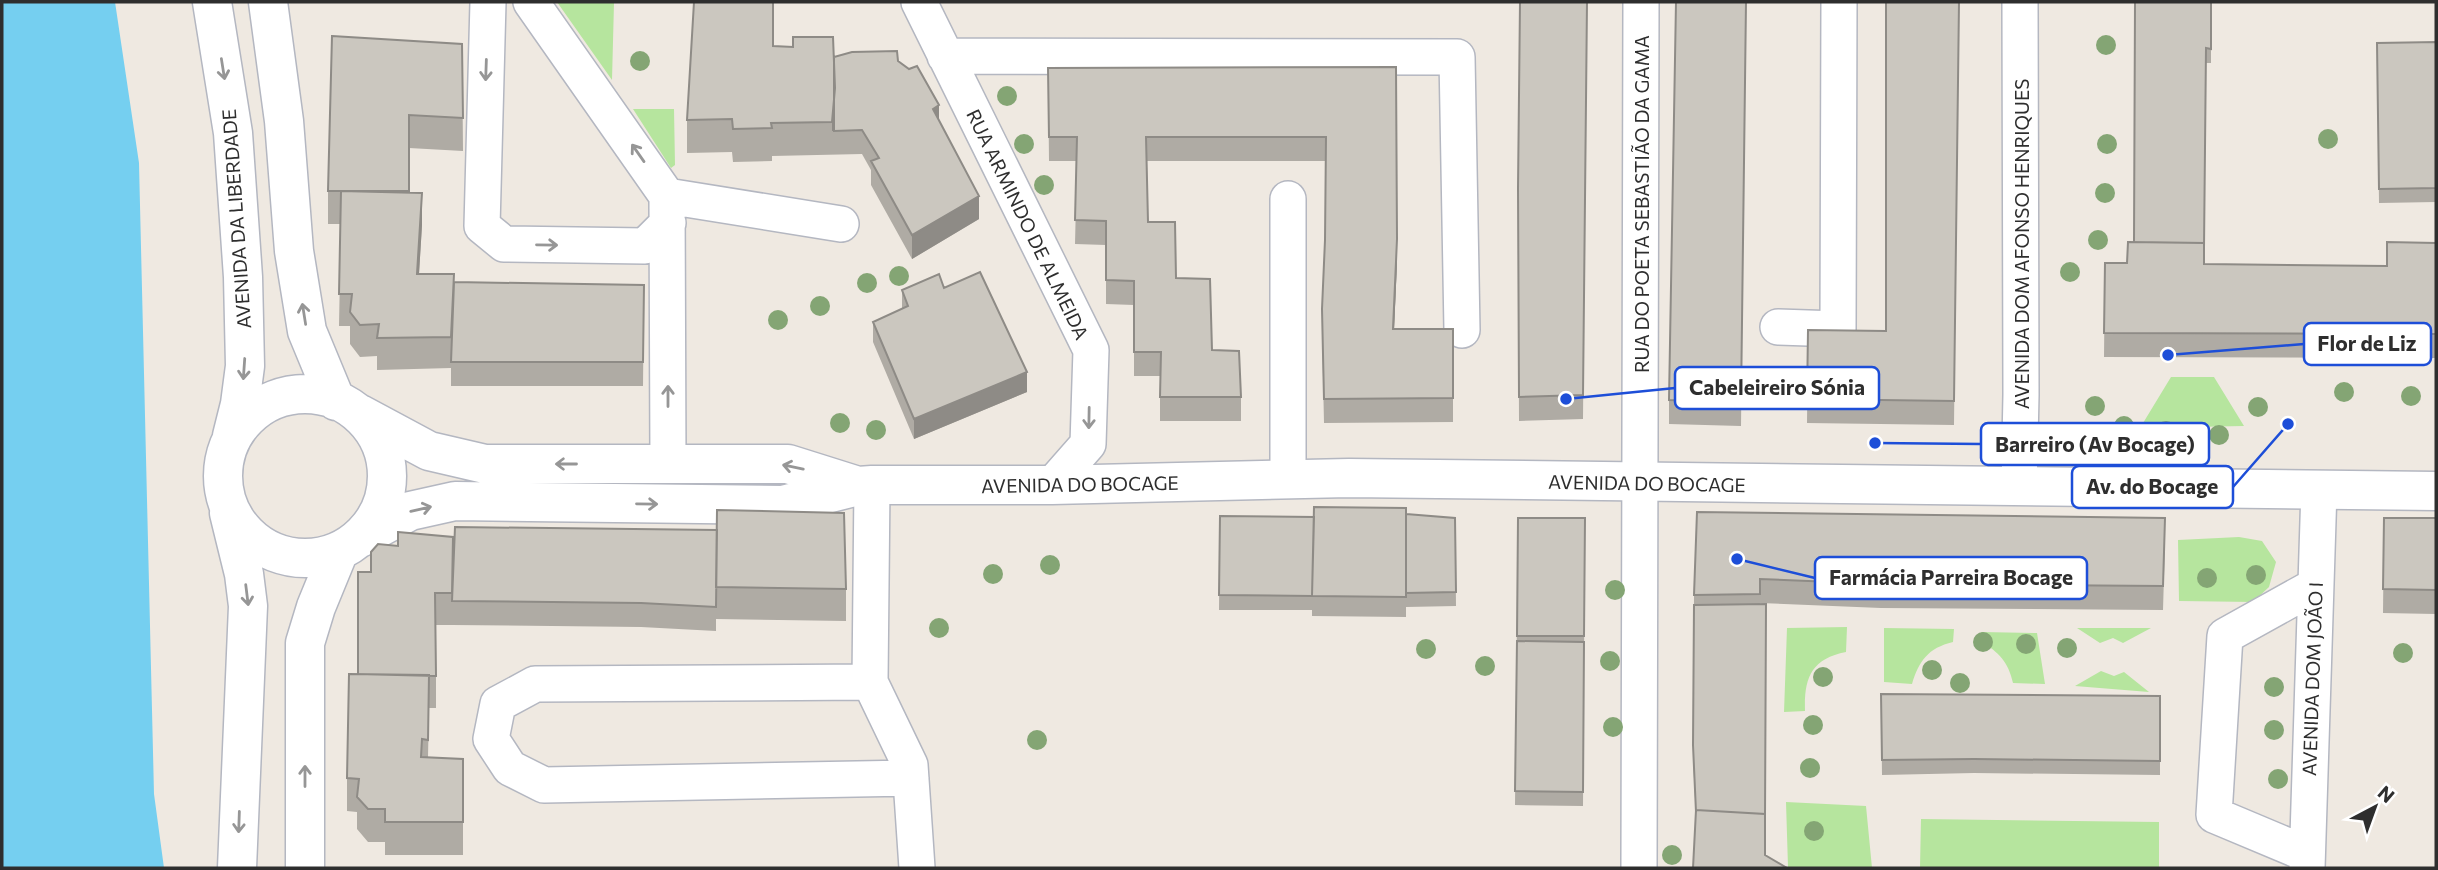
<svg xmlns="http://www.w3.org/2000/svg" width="2438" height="870" font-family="Commissioner,sans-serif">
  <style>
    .green { fill: #b6e59e }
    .water { fill: #75cff0 }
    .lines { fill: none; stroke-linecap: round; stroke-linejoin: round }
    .street-casing { stroke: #b4b7c1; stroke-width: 38 }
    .secondary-casing { stroke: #b4b7c1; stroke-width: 41 }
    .street { stroke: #fff; stroke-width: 35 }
    .secondary { stroke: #fff; stroke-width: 38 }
    .tree { fill: #84a574 }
    .wall { fill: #afaba4 }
    .shaded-wall { fill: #8e8b86 }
    .building { fill: #cbc7bf; stroke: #8e8b86; stroke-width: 2 }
    .oneway { stroke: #969696 }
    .labels { text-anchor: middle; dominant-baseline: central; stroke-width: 5; stroke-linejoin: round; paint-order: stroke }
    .street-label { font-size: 19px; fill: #2e2e2e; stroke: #fff }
    .leader { fill: none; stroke: #1d4ed8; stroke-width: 2.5 }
    .callout-dot { fill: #1d4ed8; stroke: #fff; stroke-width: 2.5 }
    .callout { fill: #fff; stroke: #1d4ed8; stroke-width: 2.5 }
    .callout-label { font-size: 21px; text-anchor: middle; font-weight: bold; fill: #2e2e2e }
  </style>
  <rect width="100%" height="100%" fill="#efe9e1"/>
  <path class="green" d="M557 2 614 3 612 80Z
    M633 109H674L675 165 671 168Z
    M2171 377H2214L2244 426 2140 428Z
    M2239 537 2262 541 2276 562 2269 587 2253 602 2179 601 2178 540Z
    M1847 627 1846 652C1811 659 1804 678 1805 711L1784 712 1787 628Z
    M1884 628 1954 629 1953 642C1928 648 1919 661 1912 684L1884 682Z
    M2077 628H2151L2123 643 2113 638 2100 643Z
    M1981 632 2037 633 2045 684 2013 683C2008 661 1999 653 1981 641Z
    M2101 671 2114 676 2124 672 2149 692 2075 686Z
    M1786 802 1866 806 1872 868 1788 867Z
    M1921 819 2159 822V868H1920Z"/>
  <path class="water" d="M2 2H115L139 163 154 794 164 868H2Z"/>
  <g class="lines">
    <g class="street-casing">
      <path id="street" d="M488 2 482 226 504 244 645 246 668 223
        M531 2 667 196 668 464
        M919 2 1091 350 1088 444 1052 485
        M945 56 1457 57 1462 330
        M667 196 841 224
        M1778 327 1838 329 1839 2
        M1288 480V199
        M872 485 870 682 910 765 917 868
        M2019 487 2021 395 2020 2
        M870 682 535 684 498 704 491 739 510 768 544 785 911 778
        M2307 854 2214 815 2225 636 2315 586
        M1639 868 1641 2
        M2307 868 2319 489"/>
    </g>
    <g class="secondary-casing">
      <path id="secondary" d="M212 2 233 133 243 277 245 366 240 404 232 436
        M268 2 284 121 294 251 307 331 336 401
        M223 476a82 82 0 1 1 164 0a82 82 0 1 1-164 0Z
        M360 414 429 451 485 464H788L858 486
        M229 513 244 574 248 606 237 868
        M360 538 410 511 455 501 783 505 858 486 872 485H1052L1349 478 2436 491
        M305 868V643L316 607 339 551"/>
    </g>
    <use href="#street" class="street"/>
    <use href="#secondary" class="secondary"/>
  </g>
  <g class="tree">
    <circle cx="2106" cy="45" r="10"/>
    <circle cx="640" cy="61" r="10"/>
    <circle cx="1007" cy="96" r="10"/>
    <circle cx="2328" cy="139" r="10"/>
    <circle cx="1024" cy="144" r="10"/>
    <circle cx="2107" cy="144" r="10"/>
    <circle cx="1044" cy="185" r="10"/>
    <circle cx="2105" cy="193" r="10"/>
    <circle cx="2098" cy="240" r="10"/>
    <circle cx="2070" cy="272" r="10"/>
    <circle cx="899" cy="276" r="10"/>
    <circle cx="867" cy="283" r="10"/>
    <circle cx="820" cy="306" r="10"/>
    <circle cx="778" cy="320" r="10"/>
    <circle cx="2344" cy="392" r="10"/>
    <circle cx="2411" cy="396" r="10"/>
    <circle cx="2095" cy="406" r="10"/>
    <circle cx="2258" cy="407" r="10"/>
    <circle cx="840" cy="423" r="10"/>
    <circle cx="2124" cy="426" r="10"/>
    <circle cx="876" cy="430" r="10"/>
    <circle cx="2166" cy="431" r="10"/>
    <circle cx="2219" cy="435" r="10"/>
    <circle cx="1050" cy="565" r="10"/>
    <circle cx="993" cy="574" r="10"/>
    <circle cx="2256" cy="575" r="10"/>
    <circle cx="2207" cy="578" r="10"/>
    <circle cx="1615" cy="590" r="10"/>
    <circle cx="939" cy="628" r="10"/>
    <circle cx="1983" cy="642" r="10"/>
    <circle cx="2026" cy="644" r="10"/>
    <circle cx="2067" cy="648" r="10"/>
    <circle cx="1426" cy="649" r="10"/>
    <circle cx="2403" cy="653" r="10"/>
    <circle cx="1610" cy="661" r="10"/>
    <circle cx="1485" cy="666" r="10"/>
    <circle cx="1932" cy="670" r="10"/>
    <circle cx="1823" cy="677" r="10"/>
    <circle cx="1960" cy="683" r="10"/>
    <circle cx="2274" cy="687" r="10"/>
    <circle cx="1813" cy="725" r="10"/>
    <circle cx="1613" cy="727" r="10"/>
    <circle cx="2274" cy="730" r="10"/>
    <circle cx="1037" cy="740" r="10"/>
    <circle cx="1810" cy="768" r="10"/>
    <circle cx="2278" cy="779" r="10"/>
    <circle cx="1814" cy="831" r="10"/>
    <circle cx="1672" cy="855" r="10"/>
  </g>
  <path class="wall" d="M1587 2 1583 419 1519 421 1518 188Z
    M1746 2 1741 426 1669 424V400Z
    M1959 2 1954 425 1807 423 1808 330 1886 331Z
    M2211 2V63H2206L2204 264 2387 266 2436 243V358L2104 357 2105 263H2127Z
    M2436 42V202L2379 203 2377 43Z
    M462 44 463 151 409 148V193L422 225 419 274 454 282 644 285 643 386H451V368L377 370V356L360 357 350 344V326H339L341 224H328V191Z
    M773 46 834 57 898 61 939 120 979 219 912 259 871 185V170L862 154 772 156V161L733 162 732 152 687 153V120Z
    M1396 67 1397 263 1394 329H1453V422L1324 423 1322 332 1325 240 1326 161H1147L1148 222 1212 350 1241 397V421H1160V376H1134V305L1106 304V245L1075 244 1077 161H1049L1048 68Z
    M944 288 1027 392 914 439 873 342V322L902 309V290Z
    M1697 512 2165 542 2163 610 1881 608 1760 603 1696 818 1693 759 1694 595Z
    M1406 514 1455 518 1456 606 1406 607V601V617L1312 616V601V610H1219L1220 516 1314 517Z
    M1518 518H1585L1583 806 1515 805Z
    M2384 518H2436V614L2383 613Z
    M455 527 846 589V621L716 619V631L641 627 452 625V624V625H436V708H429L428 757 463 759V855H385V842H368L357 829V812L347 811V778L358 674 371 572 453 590Z
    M1881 694 2160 696V775L1974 773 1882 775Z"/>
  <path class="shaded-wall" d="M835 88 834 131H832V122Z
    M939 105V129L933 109Z
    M422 193V225L417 306V274Z
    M979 196V219L912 259V235Z
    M1397 239V263L1393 353V329Z
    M1027 372V392L914 439V419Z"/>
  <path class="building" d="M694 2H773V46L793 47V37H833L835 88 832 122 771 123 772 128 733 129 732 119 687 120Z
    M1520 2H1587L1583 395 1519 397 1518 188Z
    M1676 2H1746L1741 402 1669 400Z
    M1886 2H1959L1954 401 1807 399 1808 330 1886 331Z
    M2135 2H2211V49L2206 48 2204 247V243L2134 242Z
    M332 36 462 44 463 118 409 115V191H328Z
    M2436 42V188L2379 189 2377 43Z
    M897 51 898 61 909 69 917 66 939 105 933 109 979 196 912 235 871 161 879 158 862 130 834 131V57L852 52Z
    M1396 67 1397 239 1393 329H1453V398L1324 399 1322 309 1325 240 1326 137H1146L1148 222H1175L1176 278 1210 279 1212 350 1239 351 1241 397H1160L1161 352H1134V281L1106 280V221L1075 220 1077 137H1049L1048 68Z
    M341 191 422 193 417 274H454L451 337 377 338 379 324 360 325 350 312 352 294H339Z
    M2128 242 2204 243V264L2387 266V242L2436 243V334L2104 333 2105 263H2127Z
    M980 272 1027 372 914 419 873 322 908 306 902 290 939 274 944 288Z
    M454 282 644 285 643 362H451Z
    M1314 507 1406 508V597L1312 596Z
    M717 510 844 513 846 589 716 587Z
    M1697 512 2165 518 2163 586 1881 584 1760 579V594L1694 595Z
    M1406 514 1455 518 1456 592 1406 593Z
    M1220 516 1314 517 1312 596 1219 595Z
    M1518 518H1585L1584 636H1517Z
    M2384 518H2436V590L2383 589Z
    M455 527 717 530 716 607 641 603 452 601Z
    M398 532 453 537 452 593H435L436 676 358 674V572H371V552L378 544 398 546Z
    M1766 604 1765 818V814L1696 810V812L1693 745 1694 605Z
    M1517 641 1584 642 1583 792 1515 791Z
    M349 674 429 675 428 740 422 739 421 757 463 759V822H385V809H368L357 797 359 779 347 778Z
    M1881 694 2160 696V761L1974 759 1882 760Z
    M1696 810 1765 814V855L1787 868H1693Z"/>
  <defs><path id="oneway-shaft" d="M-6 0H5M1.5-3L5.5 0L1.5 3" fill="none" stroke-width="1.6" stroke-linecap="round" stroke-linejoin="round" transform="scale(1.75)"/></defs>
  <g class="oneway">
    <use href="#oneway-shaft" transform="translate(223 69) rotate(81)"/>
    <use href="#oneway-shaft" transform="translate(486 70) rotate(92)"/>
    <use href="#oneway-shaft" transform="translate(638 153) rotate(-125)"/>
    <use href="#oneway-shaft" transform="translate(547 245) rotate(1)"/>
    <use href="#oneway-shaft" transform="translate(304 314) rotate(-99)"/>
    <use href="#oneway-shaft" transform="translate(244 369) rotate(94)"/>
    <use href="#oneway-shaft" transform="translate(668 396) rotate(-90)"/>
    <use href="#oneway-shaft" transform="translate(1089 418) rotate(91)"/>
    <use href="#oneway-shaft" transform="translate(566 464) rotate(180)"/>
    <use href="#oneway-shaft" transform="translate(793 467) rotate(-168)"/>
    <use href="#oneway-shaft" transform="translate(647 504) rotate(1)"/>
    <use href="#oneway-shaft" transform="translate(421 509) rotate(-13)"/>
    <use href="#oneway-shaft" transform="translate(247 595) rotate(83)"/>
    <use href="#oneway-shaft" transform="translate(305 776) rotate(-90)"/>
    <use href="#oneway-shaft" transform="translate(239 822) rotate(92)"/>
  </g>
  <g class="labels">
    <g class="street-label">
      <text transform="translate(1641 204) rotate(-90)">RUA DO POETA SEBASTIÃO DA GAMA</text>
      <text transform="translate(236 219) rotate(-94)">AVENIDA DA LIBERDADE</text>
      <text transform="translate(1028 224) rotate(64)">RUA ARMINDO DE ALMEIDA</text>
      <text transform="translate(2021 244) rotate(-90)">AVENIDA DOM AFONSO HENRIQUES</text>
      <text transform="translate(1647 483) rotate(1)">AVENIDA DO BOCAGE</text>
      <text transform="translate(1080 484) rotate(-1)">AVENIDA DO BOCAGE</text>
      <text transform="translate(2312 679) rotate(-88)">AVENIDA DOM JOÃO I</text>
    </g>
  </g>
  <path class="leader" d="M2168 355L2304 344M1566 399L1675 388M1875 443L1981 444M2288 424L2233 487M1737 559L1815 578"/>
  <g class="callout-dot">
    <circle cx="2168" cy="355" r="7"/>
    <circle cx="1566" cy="399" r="7"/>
    <circle cx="1875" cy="443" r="7"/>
    <circle cx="2288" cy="424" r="7"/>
    <circle cx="1737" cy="559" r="7"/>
  </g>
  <g class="callout">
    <rect x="2304" y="323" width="127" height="42" rx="7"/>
    <rect x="1675" y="367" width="204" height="42" rx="7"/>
    <rect x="1981" y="423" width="228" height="42" rx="7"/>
    <rect x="2072" y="466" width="161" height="42" rx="7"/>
    <rect x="1815" y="557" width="272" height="42" rx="7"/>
  </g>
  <g class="callout-label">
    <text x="2367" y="351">Flor de Liz</text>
    <text x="1777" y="395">Cabeleireiro Sónia</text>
    <text x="2095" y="452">Barreiro (Av Bocage)</text>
    <text x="2152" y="494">Av. do Bocage</text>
    <text x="1951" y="585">Farmácia Parreira Bocage</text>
  </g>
  <rect width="2438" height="870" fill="none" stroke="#2e2e2e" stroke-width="7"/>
  <g transform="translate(2375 807) rotate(41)" stroke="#ffffff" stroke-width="5" paint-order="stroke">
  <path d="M0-5L12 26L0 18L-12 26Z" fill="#2e2e2e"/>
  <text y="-10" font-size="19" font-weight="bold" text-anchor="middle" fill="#2e2e2e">N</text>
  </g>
</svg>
